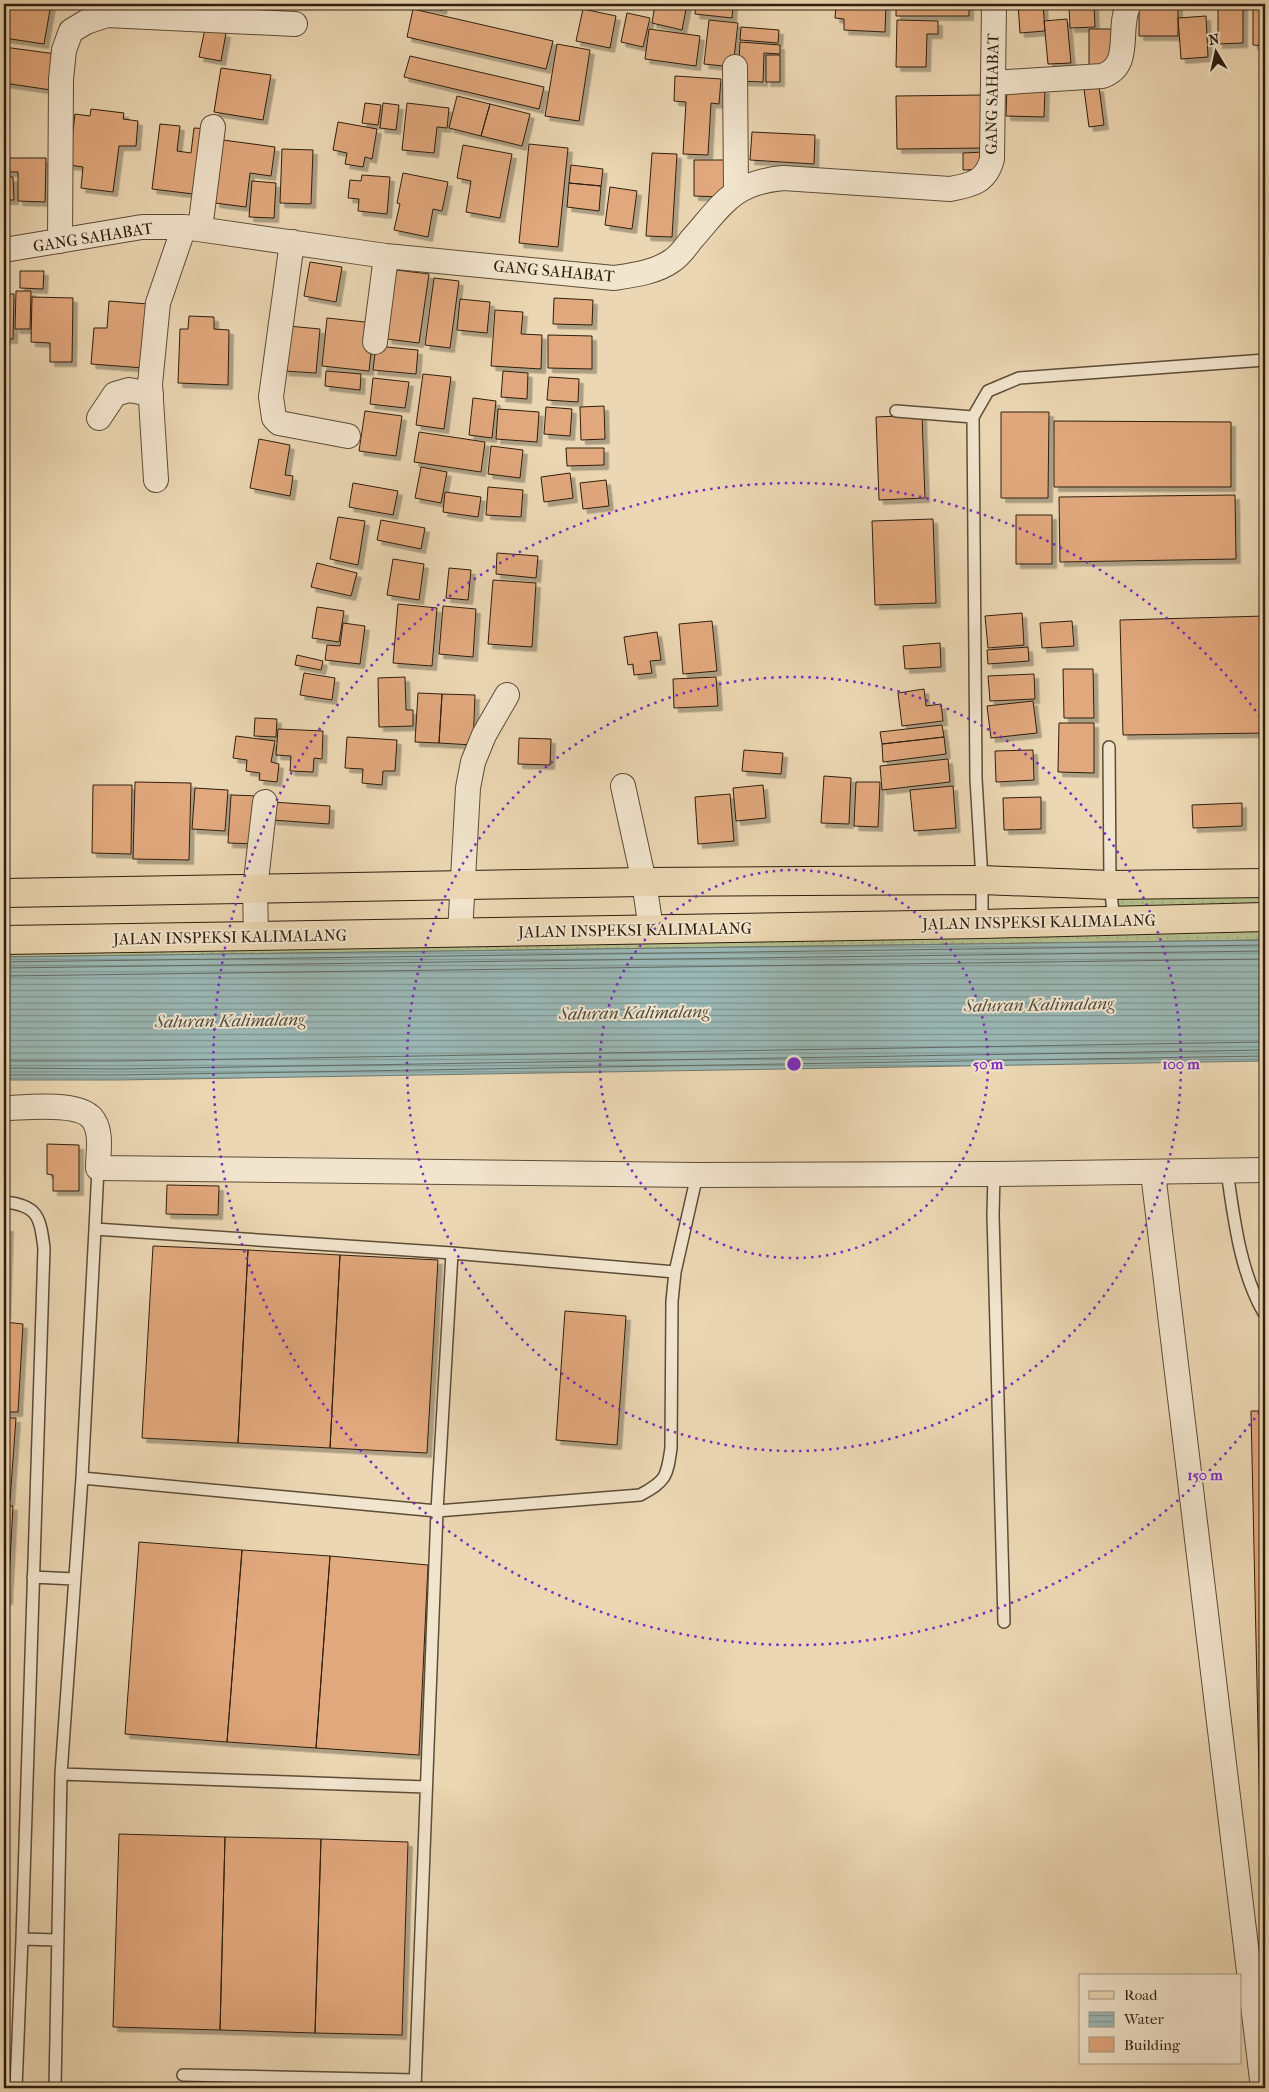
<svg xmlns="http://www.w3.org/2000/svg" width="1269" height="2092" font-family="'IM FELL French Canon',serif">
  <style>
    .grass { fill: url(#grass-dots); stroke: #726e4e }
    .water { fill: url(#water-rules); stroke: #6f7a72 }
    .lines { fill: none; stroke-linecap: round; stroke-linejoin: round }
    .shore { stroke: #646b62; stroke-width: 1 }
    .building { fill: #e2a87d; stroke: #2e1e0e; filter: url(#shadow) }
    .service-casing { stroke: #5d4c37; stroke-width: 14 }
    .minor-casing { stroke: #5d4c37; stroke-width: 26 }
    .primary-casing { stroke: #2e1e0e; stroke-width: 30 }
    .service { stroke: #f2e5ce; stroke-width: 11 }
    .minor { stroke: #f2e5ce; stroke-width: 24 }
    .primary { stroke: #ebd7b3; stroke-width: 28 }
    .ring { fill: none; stroke: #7b2cbf; stroke-width: 2.5; stroke-dasharray: 2.5 5 }
    .labels { text-anchor: middle; dominant-baseline: central; stroke-width: 4; stroke-linejoin: round; paint-order: stroke }
    .street-label { font-size: 16px; fill: #2e1e0e; stroke: #f2e5ce }
    .water-label { font-size: 18px; font-style: italic; fill: #4f4c40; stroke: #f2e5ce }
    .centre { fill: #7b2cbf; stroke: #f2e5ce; stroke-width: 2.5 }
    .ring-label { font-size: 15px; text-anchor: middle; font-weight: bold; fill: #7b2cbf; stroke: #f2e5ce; stroke-width: 4; stroke-linejoin: round; paint-order: stroke }
  </style>
  <defs>
    <pattern id="grass-dots" width="8" height="8" patternUnits="userSpaceOnUse" patternTransform="scale(1.25)"><rect width="8" height="8" fill="#b5bf8e"/><path d="M2 2h.1M6 6h.1" fill="none" stroke="#9ca479" stroke-width="1.8" stroke-linecap="round"/></pattern>
    <pattern id="water-rules" width="6" height="5" patternUnits="userSpaceOnUse" patternTransform="scale(1.25)"><rect width="6" height="5" fill="#9bb8b5"/><path d="M0 2.5h6" fill="none" stroke="#7f9592"/></pattern>
    <filter id="shadow"><feDropShadow dx="4.5" dy="4.5" stdDeviation="0" flood-color="#0004"/></filter>
  </defs>
  <rect width="100%" height="100%" fill="#ebd7b3"/>
  <filter id="stains"><feTurbulence type="fractalNoise" baseFrequency=".004" numOctaves="4"/><feColorMatrix values="0 0 0 0 .2 0 0 0 0 .09 0 0 0 0 .02 0 0 0 .5 -.17"/></filter>
  <radialGradient id="worn" r=".72"><stop offset=".6" stop-color="#630" stop-opacity="0"/><stop offset="1" stop-color="#630" stop-opacity=".3"/></radialGradient>
  <path class="grass" d="M1265 883V940L4 957V940L1114 920 1110 885Z"/>
  <path class="water" d="M1265 940V1061L119 1080H4V957Z"/>
  <g class="lines">
    <path class="shore" d="M4 962 1265 945
      M4 968 1265 951
      M4 976 1265 959
      M4 1061H119L1265 1042
      M4 1068 119 1069 1265 1050
      M4 1075H119L1265 1056"/>
  </g>
  <path class="building" d="M4 4H51L44 44 4 38Z
    M247 4H281L280 12 246 7Z
    M405 4H443L442 10Z
    M655 4H687L682 30 652 23Z
    M696 4H733L732 18 695 14Z
    M836 4H886L885 32 844 30V19L835 18Z
    M896 4H969V16H896Z
    M1018 4H1043L1045 31 1020 33Z
    M1069 4H1094L1095 27 1070 28Z
    M1139 4H1178V36H1139Z
    M1253 4H1265V46L1253 45Z
    M1218 5H1243V43L1218 44Z
    M413 9 553 41 546 69 407 37Z
    M583 9 616 16 610 48 576 41Z
    M627 13 650 18 643 47 621 42Z
    M1206 16 1208 57 1181 59 1178 18Z
    M1067 19 1071 63 1048 64 1044 21Z
    M709 20 738 23 733 67 704 64Z
    M897 20 938 21V34H927L926 67H896Z
    M741 27 779 30 778 43 740 40Z
    M205 29 226 33 221 61 199 57Z
    M649 29 700 36 696 66 645 59Z
    M1089 29H1113L1114 67H1089Z
    M740 42 780 45V54L764 53 763 82 738 81Z
    M557 44 590 50 579 121 545 116Z
    M4 47 56 54 51 90 4 83Z
    M766 55H780V82H766Z
    M410 56 544 87 539 109 404 77Z
    M221 68 271 75 263 120 214 112Z
    M675 76 721 79 719 104 711 103 708 155 683 154 686 102 674 101Z
    M1007 87 1045 89 1044 117 1006 116Z
    M1099 87 1104 125 1089 127 1084 89Z
    M983 95 984 148 897 149 896 96Z
    M457 96 490 104 481 136 449 128Z
    M365 103 381 105 378 125 362 123Z
    M383 103 399 105 396 130 380 128Z
    M407 103 449 108 447 128 437 127 434 153 402 150Z
    M490 104 530 114 522 146 481 136Z
    M91 109 124 113 123 119 138 121 136 146H119L113 192 81 188 83 167 69 165 75 114 90 116Z
    M338 122 377 129 372 159 365 157 363 167 345 164 347 153 333 150Z
    M160 124 180 126 177 151 191 153 194 128 210 129 202 195 152 189Z
    M752 132 815 135 814 164 750 160Z
    M223 140 275 147 271 176 250 173 246 207 215 203Z
    M529 144 568 148 558 247 519 243Z
    M463 145 512 154 500 218 466 212 471 181 457 178Z
    M282 149 313 150 311 204 280 203Z
    M984 152 985 169 963 170V153Z
    M652 153 677 154 672 237 646 236Z
    M5 158H46L45 202 18 201V172H5Z
    M694 160H724V197L694 196Z
    M571 165 603 169 601 186 569 183Z
    M403 173 448 182 442 211 433 209 428 237 394 230 400 204 397 203Z
    M362 175 390 177 387 214 358 211 359 199 348 198 350 180 361 181Z
    M4 177H13L14 200H4Z
    M252 181 276 183 274 218 249 217Z
    M569 183 601 186 599 211 567 207Z
    M610 187 637 191 632 229 605 225Z
    M310 262 342 267 336 302 304 296Z
    M396 270 429 274 419 343 387 339Z
    M20 271H44L43 289 20 288Z
    M434 278 459 281 450 348 425 345Z
    M16 291H31L30 329H15Z
    M4 294H14L13 339H4Z
    M32 297 73 298 72 362H50V343L31 342Z
    M554 298 593 300 592 325 553 324Z
    M460 299 490 302 487 333 457 330Z
    M109 301 148 304 144 368 91 364 94 328H107Z
    M495 310 523 312 521 334 542 335 541 369 491 366Z
    M189 316 214 317V329L229 330 228 385 178 383 180 329H188Z
    M327 318 374 323 369 371 322 366Z
    M288 326 320 329 316 373 284 371Z
    M548 335 592 336V369L548 368Z
    M376 346 418 350 416 374 373 370Z
    M326 371 361 374 360 390 325 386Z
    M503 371 528 373 527 399 501 397Z
    M423 374 451 377 444 429 416 425Z
    M549 377 579 379 578 402 547 400Z
    M373 378 409 382 405 408 370 404Z
    M473 398 496 401 492 438 469 435Z
    M604 406 605 439 581 440 580 407Z
    M546 407 572 409 570 436 544 434Z
    M498 409 539 412 537 442 496 439Z
    M365 411 402 416 396 456 359 451Z
    M1001 412H1049L1048 498H1001Z
    M922 415 925 498 879 500 876 417Z
    M1054 421 1231 422V487H1054Z
    M419 432 485 442 481 472 414 462Z
    M259 439 290 445 285 475 293 476 290 496 250 488Z
    M491 446 523 450 520 478 488 474Z
    M566 448H604V465L567 466Z
    M421 467 447 472 441 503 415 498Z
    M570 473 573 498 544 502 541 477Z
    M606 480 609 506 583 509 580 483Z
    M353 483 398 491 393 515 349 507Z
    M488 487 523 490 521 517 486 515Z
    M445 492 481 497 478 517 443 512Z
    M1235 495 1236 559 1060 562 1059 497Z
    M1016 515H1052V564H1016Z
    M338 517 365 521 358 565 330 559Z
    M933 519 936 603 875 605 872 521Z
    M381 520 425 528 421 549 377 540Z
    M497 553 538 556 536 578 496 574Z
    M393 559 424 564 419 600 387 595Z
    M317 563 357 573 351 596 311 587Z
    M449 568 471 570 468 600 446 598Z
    M493 580 536 583 532 647 488 644Z
    M398 604 437 608 432 666 393 663Z
    M443 606 476 609 473 657 439 654Z
    M317 607 344 611 339 642 312 638Z
    M1022 613 1024 645 988 648 985 616Z
    M1265 616V733L1123 735 1120 620Z
    M712 621 717 671 683 674 679 624Z
    M1072 621 1074 646 1042 648 1040 623Z
    M343 623 365 626 360 664 325 660 327 645 340 646Z
    M657 632 661 660 650 661 652 673 634 675 633 664 628 665 624 637Z
    M940 643 941 667 905 669 903 646Z
    M1028 647 1029 661 988 664 987 650Z
    M297 655 323 661 321 670 295 665Z
    M1063 669H1093L1094 718H1064Z
    M304 673 335 678 332 700 300 695Z
    M1034 674 1035 699 990 701 988 676Z
    M405 677 406 710H413V726L379 727 378 678Z
    M716 677 718 706 674 708 673 679Z
    M924 689 926 706 941 704 943 721 902 726 898 693Z
    M418 693 442 694 439 743 415 742Z
    M442 694 475 695 473 745 439 743Z
    M1033 701 1037 733 991 738 987 706Z
    M255 718 277 719 276 737 254 736Z
    M1059 723H1094V773L1058 772Z
    M942 725 944 737 882 744 880 732Z
    M278 729 323 731 322 759 314 758 313 772 290 771 291 756 276 755Z
    M236 736 275 741 271 762 279 764 277 782 259 780 260 773 246 771 247 760 233 758Z
    M347 737 397 740 395 771H383L382 785 362 783 363 769 345 768Z
    M944 737 946 754 883 762 882 744Z
    M519 738 551 739 550 765 518 764Z
    M744 750 783 753 781 774 742 771Z
    M1033 750 1034 780 996 782 995 751Z
    M948 759 950 782 882 790 880 766Z
    M824 776 851 778 849 824 821 823Z
    M135 782 191 783 189 860 133 859Z
    M856 782H880L878 827 854 826Z
    M93 785H132L131 854 92 853Z
    M763 785 766 818 736 821 733 788Z
    M953 786 956 828 914 831 910 790Z
    M195 788 228 790 225 831 192 829Z
    M730 794 734 841 698 844 695 797Z
    M231 795 259 796 257 844 228 843Z
    M1041 797V829L1004 830 1003 798Z
    M273 802 330 806 329 824 272 820Z
    M1242 803V826L1193 828 1192 805Z
    M47 1144 79 1145V1191H53V1175L47 1174Z
    M167 1185 219 1186 218 1215 166 1214Z
    M4 1227H9L6 1315 4 1314Z
    M153 1246 248 1250 238 1443 142 1438Z
    M248 1250 340 1255 330 1448 238 1443Z
    M340 1255 438 1260 427 1453 330 1448Z
    M565 1311 626 1316 617 1445 556 1440Z
    M4 1322 23 1324 18 1412H4Z
    M1251 1411H1265V2003H1264Z
    M4 1418H16L10 1501 4 1500Z
    M4 1505 13 1506 8 1600H4Z
    M139 1542 242 1550 227 1742 125 1734Z
    M242 1550 330 1556 316 1748 227 1742Z
    M330 1556 428 1565 419 1755 316 1748Z
    M119 1834 225 1837 220 2030 113 2027Z
    M225 1837 321 1839 315 2033 220 2030Z
    M321 1839 408 1842 402 2035 315 2033Z"/>
  <g class="lines">
    <g class="service-casing">
      <path id="service" d="M896 411 973 417
        M1109 747 1110 885 1114 920
        M982 924V880L976 779 973 417 988 391 1019 378 1265 360
        M1227 1171C1234 1219 1240 1273 1265 1315
        M994 1174 993 1215 1004 1622
        M4 1202C38 1205 40 1217 44 1248L22 1939 58 1940
        M95 1229 98 1168
        M82 1478 437 1511 640 1495C666 1481 667 1477 671 1448L672 1301 675 1272 697 1175
        M33 1577 74 1579
        M61 1774 426 1787
        M183 2075 415 2080
        M16 2088 22 1939
        M55 2088 61 1774 82 1478 95 1229 452 1253 675 1272
        M415 2088 437 1511 452 1253"/>
    </g>
    <g class="minor-casing">
      <path id="minor" d="M735 67 736 191
        M993 83 1102 76C1134 66 1116 27 1129 4
        M200 229 213 127
        M60 241 61 79 64 50 71 31 86 22 107 15 295 24
        M292 242 271 397 274 418 279 423 348 436
        M4 250 142 227H184L386 256 614 278C634 275 657 272 673 260 680 255 686 247 691 240 723 204 732 183 783 178L950 189C972 185 986 182 992 159L994 4
        M375 342 386 256
        M99 418 115 394 129 390 151 394
        M156 480 150 384 158 303 184 227
        M623 786 644 882 651 929
        M460 933 468 788 473 762 484 735 507 695
        M256 936 255 889 265 802
        M4 1108C25 1108 82 1100 94 1121 102 1134 98 1153 98 1168L697 1175 994 1174 1265 1170
        M1153 1173 1263 2088"/>
    </g>
    <g class="primary-casing">
      <path id="primary" d="M4 893 644 882 982 880 1110 885 1265 883
        M4 940 982 924 1265 917"/>
    </g>
    <use href="#service" class="service"/>
    <use href="#minor" class="minor"/>
    <use href="#primary" class="primary"/>
  </g>
  <g class="ring">
    <circle cx="794" cy="1064" r="194"/>
    <circle cx="794" cy="1064" r="387"/>
    <path d="M1264 1406A581 581 0 1 1 1264 722"/>
  </g>
  <g class="labels">
    <g class="street-label">
      <text transform="translate(992 94) rotate(-89)">GANG SAHABAT</text>
      <text transform="translate(93 237) rotate(-9)">GANG SAHABAT</text>
      <text transform="translate(554 271) rotate(5)">GANG SAHABAT</text>
      <text transform="translate(1039 922) rotate(-1)">JALAN INSPEKSI KALIMALANG</text>
      <text transform="translate(635 930) rotate(-1)">JALAN INSPEKSI KALIMALANG</text>
      <text transform="translate(230 937) rotate(-1)">JALAN INSPEKSI KALIMALANG</text>
    </g>
    <g class="water-label">
      <text transform="translate(1039 1005) rotate(-1)">Saluran Kalimalang</text>
      <text transform="translate(634 1013) rotate(-1)">Saluran Kalimalang</text>
      <text transform="translate(230 1021) rotate(-1)">Saluran Kalimalang</text>
    </g>
  </g>
  <circle cx="794" cy="1064" r="8" class="centre"/>
  <g class="ring-label">
    <text x="988" y="1069">50 m</text>
    <text x="1181" y="1069">100 m</text>
    <text x="1205" y="1480">150 m</text>
  </g>
  <rect width="1269" height="2092" fill="none" stroke="#ebd7b3" stroke-width="20"/>
  <rect x="5" y="5" width="1259" height="2082" fill="none" stroke="#2e1e0e" stroke-width="2.5"/>
  <rect x="10" y="10" width="1249" height="2072" fill="none" stroke="#2e1e0e"/>
  <rect x="1079" y="1974" width="162" height="90" fill="#f2e5ce" stroke="#a49581"/>
  <rect x="1089" y="1991" width="25" height="8" fill="#ebd7b3" stroke="#a49581"/>
  <text x="1124" y="2000" font-size="15" fill="#2e1e0e">Road</text>
  <rect x="1089" y="2012" width="25" height="15" fill="url(#water-rules)" stroke="#a49581"/>
  <text x="1124" y="2024" font-size="15" fill="#2e1e0e">Water</text>
  <rect x="1089" y="2037" width="25" height="15" fill="#e2a87d" stroke="#a49581"/>
  <text x="1124" y="2050" font-size="15" fill="#2e1e0e">Building</text>
  <g transform="translate(1216 52) rotate(351)" stroke="#f2e5ce" stroke-width="4" paint-order="stroke">
  <path d="M0-4L9 19L0 12L-9 19Z" fill="#2e1e0e"/>
  <text y="-8" font-size="14" font-weight="bold" text-anchor="middle" fill="#2e1e0e">N</text>
  </g>
  <rect width="100%" height="100%" filter="url(#stains)"/>
  <rect width="100%" height="100%" fill="url(#worn)"/>
</svg>
